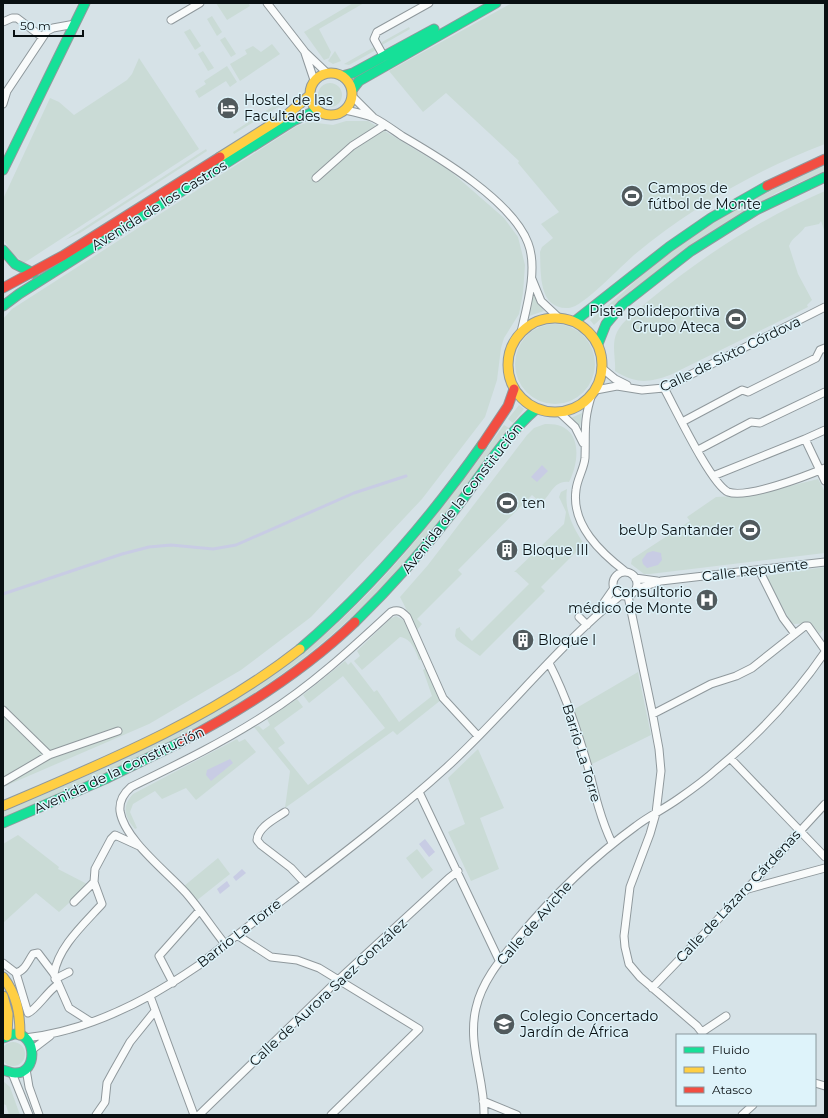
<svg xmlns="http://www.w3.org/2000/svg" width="828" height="1118" font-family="Montserrat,sans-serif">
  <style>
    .green { fill: #cadbd6 }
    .water { fill: #c8cce4 }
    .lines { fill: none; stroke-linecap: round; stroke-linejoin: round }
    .stream { stroke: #c8cce4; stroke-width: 3 }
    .street-casing { stroke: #8f989c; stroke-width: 9 }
    .fast-casing { stroke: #8f989c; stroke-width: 11 }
    .slow-casing { stroke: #8f989c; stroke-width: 11 }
    .jam-casing { stroke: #8f989c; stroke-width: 11 }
    .street { stroke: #f9fbfb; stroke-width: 7 }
    .fast { stroke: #16e098; stroke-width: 9 }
    .slow { stroke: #ffcf43; stroke-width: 9 }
    .jam { stroke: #f24e42; stroke-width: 9 }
    .labels { text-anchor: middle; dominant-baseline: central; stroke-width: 3; stroke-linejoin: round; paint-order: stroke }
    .poi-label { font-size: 14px; fill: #091012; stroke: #def3fa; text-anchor: start }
    .street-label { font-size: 14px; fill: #091012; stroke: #def3fa }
  </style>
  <rect width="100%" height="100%" fill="#d6e2e7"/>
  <path class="green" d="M216 3H248L250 6 227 20Z
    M353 3H364L319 29 331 52 329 58 324 60 304 32Z
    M512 3H825V144C756 170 691 208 634 255 621 266 583 307 569 308 538 310 541 273 540 252L542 247 553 238 541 224 559 212 518 163 519 161 446 93 423 112 389 71Z
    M212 16 222 32 217 36 207 19Z
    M409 27 410 29 382 45V42Z
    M190 29 201 46 195 50 184 32Z
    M225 37 236 54 231 57 220 40Z
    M272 44 280 54 240 81 230 64 247 54 245 50 253 46 261 52Z
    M374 47 376 50 349 65 344 64Z
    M203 51 214 68 208 71 198 54Z
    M335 51 341 61 333 64 328 61Z
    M139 58 199 149 24 263 12 253 3 239V199L50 98 59 102 74 115 127 80 132 74Z
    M227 66 237 82 230 87 226 81 199 98 195 91 206 84 204 81Z
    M318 95a12 12 0 1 1 24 0a12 12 0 1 1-24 0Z
    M278 103 280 106 234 134 233 132Z
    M346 121H368L449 170 504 218 518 237 525 265 523 293 519 314 504 338 501 348 497 380 485 417 422 499 311 617 241 670 149 724 3 787V319L12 309 297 126 309 122 333 125Z
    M206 149 207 151 80 233 65 240Z
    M825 165V171L776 193 633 289 594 325 590 320C614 302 635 280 659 261 709 222 766 188 825 165Z
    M825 191V233L821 221 819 224 805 227C800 235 792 237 789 246L798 274 812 300 807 305 808 307 670 375C648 383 636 384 615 371 616 358 611 345 617 332 622 321 638 310 647 302 701 257 760 219 825 191Z
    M533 295 544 311 529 316Z
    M515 364a40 40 0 1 1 80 0a40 40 0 1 1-80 0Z
    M519 405 524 409 513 423 508 419Z
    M582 413 580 428 571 418Z
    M545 424C582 422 581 458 569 482 553 480 551 496 541 503L532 495 458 570 462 574 417 619 422 624 417 630 400 597 428 565 527 435 534 428Z
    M504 425 509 428C463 489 419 552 364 605 259 708 136 761 3 818V812C122 761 243 710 340 621 403 563 453 494 504 425Z
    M818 479 825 492V553L650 574H644L631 564 632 559 690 521 687 517 716 497 754 495Z
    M567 489C564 510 573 528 584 544L541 587 545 591 480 656 457 640 455 636 456 629 460 627V629L472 641 529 584 516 572H514L564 524 566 512 559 497 561 492Z
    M825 567V628L820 634 810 623 794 624 790 621 766 576Z
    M396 616 405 621 422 659 419 660C416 651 411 638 400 637L362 670 354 661 360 656 357 651 390 619Z
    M345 661 348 665 351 662 374 692 377 690 399 722 432 696 423 670 426 668 441 700 397 735 393 731 285 808 290 771 254 727 259 726 263 730 270 725 267 719 297 699 303 707 274 728 285 743 278 748 308 785 385 728 343 676 309 703 303 695Z
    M638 672 651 735 590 765 573 710Z
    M237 739 239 742 245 739 256 752 196 800 186 788 162 799 155 791 133 804 130 812 137 828 135 829C125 817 121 807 133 794Z
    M478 749 504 808 480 818 499 869 471 881 448 832 465 824 448 778Z
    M18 835 59 867 58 869 89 885 59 912 36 893 3 923V844Z
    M417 849 433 870 422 879 406 858Z
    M218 858 230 874 196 901 184 886Z
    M1 1054a12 12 0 1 1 24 0a12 12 0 1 1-24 0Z
    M3 1081 10 1087 20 1115H9L6 1105 3 1104Z"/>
  <path class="water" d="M542 465 548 471 537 482 531 477Z
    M653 551 661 553 662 560 658 565 647 568 643 564 642 560 647 553Z
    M230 759 233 763 211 781 206 775 207 770Z
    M425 839 435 852 429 857 419 844Z
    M242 869 246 873 236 881 233 877Z
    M227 881 230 886 220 894 217 889Z"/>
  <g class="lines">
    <path class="stream" d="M3 594 122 554 149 547 171 545 213 549 236 545 354 493 406 476"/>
    <g class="street-casing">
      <path id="street" d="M267 3 305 52 327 73
        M171 20 200 3
        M3 22 12 18H17L42 37
        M305 53 314 80
        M384 57 374 39 377 32 429 3
        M352 96 373 117
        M3 104 7 91 47 31 53 28 75 24
        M345 110C355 112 365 114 374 118 384 123 393 130 402 136 440 158 512 201 528 243 538 268 527 306 521 332
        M316 178 352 146 385 125
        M532 279 541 301 558 317
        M603 369 615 379 627 385
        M664 388C675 408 711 484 728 492 747 499 806 476 825 468
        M596 390 617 386 642 390 664 388 825 307
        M592 394C583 421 586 431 585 458 584 469 577 479 576 490 571 525 601 553 626 572
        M559 412 575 427 583 443
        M682 422 742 390 748 392 816 358 820 350 825 348
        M805 439 825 481
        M698 450 751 422 760 423 825 392
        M713 476 805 439 825 430
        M759 570 783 618 795 634
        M613 584a12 12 0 1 1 24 0a12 12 0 1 1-24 0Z
        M635 578 657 581
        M636 589 661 581 825 562
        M628 596 652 711 659 749 661 771 656 813 650 834 630 887 624 936 625 947 629 964 640 977 697 1026 704 1035
        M598 611 614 588
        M579 617 587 625
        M549 663C567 698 578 733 589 770 595 795 601 820 612 843
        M3 710 49 755
        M653 714 711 684 736 676 752 668 805 626H808L825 650
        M730 758 825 857
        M3 782 49 755 118 731
        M419 792 499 960
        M285 812C275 819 258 827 257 840L261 845 291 868 304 882
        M748 889 825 868
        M74 902 94 882
        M237 935 271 957 297 960 319 968 419 1029 331 1115
        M225 944C212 928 200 909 186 893 167 872 124 839 120 811 119 801 124 793 131 787 176 765 222 743 265 715 311 686 351 649 391 612 399 609 402 612 407 617L443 698 478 736
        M3 963 16 973C25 971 28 961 33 954L38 953 54 974 69 1008 91 1022
        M16 973 28 1013C36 1010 47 992 57 985
        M54 974C58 947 84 924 102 904L94 882 95 869 111 839 115 835 139 846
        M55 979 69 972
        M173 983 159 956 199 911
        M652 988 747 889 825 804
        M150 996 194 1115
        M702 1032 726 1016
        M25 1038C89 1031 147 1001 199 965 281 899 369 838 447 767 507 712 557 646 621 595
        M33 1049 50 1036
        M26 1069 29 1087 39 1115
        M12 1073 29 1115
        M815 1083 825 1086
        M483 1101 517 1115
        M96 1115 105 1102 107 1083 113 1072 130 1042 155 1011
        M199 1115 338 980 449 878 458 871
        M484 1115C485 1079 467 1045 476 1008 482 981 501 959 518 938 553 896 592 858 636 826 649 816 664 809 678 799 691 790 705 780 717 769 758 735 795 696 825 652
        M742 1115 753 1105"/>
    </g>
    <g class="fast-casing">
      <path id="fast" d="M342 76 353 73 434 29
        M352 90 359 81 496 3
        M3 170 85 3
        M3 250 15 264 33 273
        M3 306 19 294 293 121 317 110
        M575 321 669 247 711 218 767 186
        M598 344 606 324 622 305 691 251 756 210 825 177
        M355 622C393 585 428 545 460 503 484 471 505 436 536 409
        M300 649C370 589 429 520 482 445
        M3 823 105 779 181 742
        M3 1038C7 1037 12 1034 15 1034 37 1034 38 1074 15 1073 12 1073 7 1071 3 1070"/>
    </g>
    <g class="slow-casing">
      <path id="slow" d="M310 94a21 21 0 1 1 42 0a21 21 0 1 1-42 0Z
        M220 157 288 114 310 95
        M508 365a47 47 0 1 1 94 0a47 47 0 1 1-94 0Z
        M3 806C106 762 211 719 300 649
        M3 977C17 995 20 1013 20 1035
        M3 996 8 1014 7 1036"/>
    </g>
    <g class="jam-casing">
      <path id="jam" d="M767 186 825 159
        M3 288 64 255 220 157
        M482 445 508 406 514 389
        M181 742C244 709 304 671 355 622"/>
    </g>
    <use href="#street" class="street"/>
    <use href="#fast" class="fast"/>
    <use href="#slow" class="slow"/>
    <use href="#jam" class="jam"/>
  </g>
  <defs>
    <g id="hotel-disc" transform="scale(1.15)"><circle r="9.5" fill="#515a5d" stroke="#def3fa"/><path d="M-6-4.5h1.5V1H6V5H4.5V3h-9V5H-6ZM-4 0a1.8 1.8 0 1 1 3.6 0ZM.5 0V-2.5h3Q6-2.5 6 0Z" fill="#fff"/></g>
    <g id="stadium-disc" transform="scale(1.15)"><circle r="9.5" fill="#515a5d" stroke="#def3fa"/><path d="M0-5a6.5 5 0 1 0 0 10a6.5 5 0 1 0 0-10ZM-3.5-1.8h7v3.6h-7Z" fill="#fff"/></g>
    <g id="building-disc" transform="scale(1.15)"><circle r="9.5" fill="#515a5d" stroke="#def3fa"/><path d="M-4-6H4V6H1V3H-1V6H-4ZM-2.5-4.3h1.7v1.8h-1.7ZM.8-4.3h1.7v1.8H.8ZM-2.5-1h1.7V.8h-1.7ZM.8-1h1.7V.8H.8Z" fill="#fff"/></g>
    <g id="hospital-disc" transform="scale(1.15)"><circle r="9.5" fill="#515a5d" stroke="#def3fa"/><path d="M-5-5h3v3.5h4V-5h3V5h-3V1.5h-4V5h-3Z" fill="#fff"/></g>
    <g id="school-disc" transform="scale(1.15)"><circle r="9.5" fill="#515a5d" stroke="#def3fa"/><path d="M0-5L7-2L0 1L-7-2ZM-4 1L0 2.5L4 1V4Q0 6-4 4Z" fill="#fff"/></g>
  </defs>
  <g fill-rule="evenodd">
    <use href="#hotel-disc" x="228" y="108"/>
    <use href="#stadium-disc" x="632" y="196"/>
    <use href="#stadium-disc" x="736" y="319"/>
    <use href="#stadium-disc" x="507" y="503"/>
    <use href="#stadium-disc" x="750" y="530"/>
    <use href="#building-disc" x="507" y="550"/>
    <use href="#hospital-disc" x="707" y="600"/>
    <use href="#building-disc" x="523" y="640"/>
    <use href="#school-disc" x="504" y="1024"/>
  </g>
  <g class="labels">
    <g class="poi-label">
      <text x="244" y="100">Hostel de las<tspan x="244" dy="16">Facultades</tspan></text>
      <text x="648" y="188">Campos de<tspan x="648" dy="16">fútbol de Monte</tspan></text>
      <text x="720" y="311" text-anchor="end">Pista polideportiva<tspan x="720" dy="16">Grupo Ateca</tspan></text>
      <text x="522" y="503">ten</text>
      <text x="734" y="530" text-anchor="end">beUp Santander</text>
      <text x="522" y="550">Bloque III</text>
      <text x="692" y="592" text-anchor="end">Consultorio<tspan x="692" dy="16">médico de Monte</tspan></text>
      <text x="538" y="640">Bloque I</text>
      <text x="520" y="1016">Colegio Concertado<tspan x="520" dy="16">Jardín de África</tspan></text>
    </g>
    <g class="street-label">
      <text transform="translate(159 205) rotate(-32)">Avenida de los Castros</text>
      <text transform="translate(730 354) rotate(-26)">Calle de Sixto Córdova</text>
      <text transform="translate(462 498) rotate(-52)">Avenida de la Constitución</text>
      <text transform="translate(755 570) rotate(-7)">Calle Repuente</text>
      <text transform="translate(582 753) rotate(73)">Barrio La Torre</text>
      <text transform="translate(119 770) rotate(-25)">Avenida de la Constitución</text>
      <text transform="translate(738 896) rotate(-47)">Calle de Lázaro Cárdenas</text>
      <text transform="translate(534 923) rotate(-49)">Calle de Aviche</text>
      <text transform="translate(239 933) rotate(-38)">Barrio La Torre</text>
      <text transform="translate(328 992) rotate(-43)">Calle de Aurora Saez González</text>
    </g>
  </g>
  <rect width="828" height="1118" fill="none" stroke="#091012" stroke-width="8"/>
  <rect x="676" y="1034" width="140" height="72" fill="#def3fa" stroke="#89989d"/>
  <rect x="684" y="1047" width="20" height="6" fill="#16e098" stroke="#89989d"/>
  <text x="712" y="1054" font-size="12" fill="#091012">Fluido</text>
  <rect x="684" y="1067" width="20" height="6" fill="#ffcf43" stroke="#89989d"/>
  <text x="712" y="1074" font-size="12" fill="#091012">Lento</text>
  <rect x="684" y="1087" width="20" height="6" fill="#f24e42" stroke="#89989d"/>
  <text x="712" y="1094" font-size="12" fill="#091012">Atasco</text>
  <path d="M14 30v6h69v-6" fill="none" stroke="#091012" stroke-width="2"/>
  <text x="20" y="30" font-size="12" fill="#091012" stroke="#def3fa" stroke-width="3" paint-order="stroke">50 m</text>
</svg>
